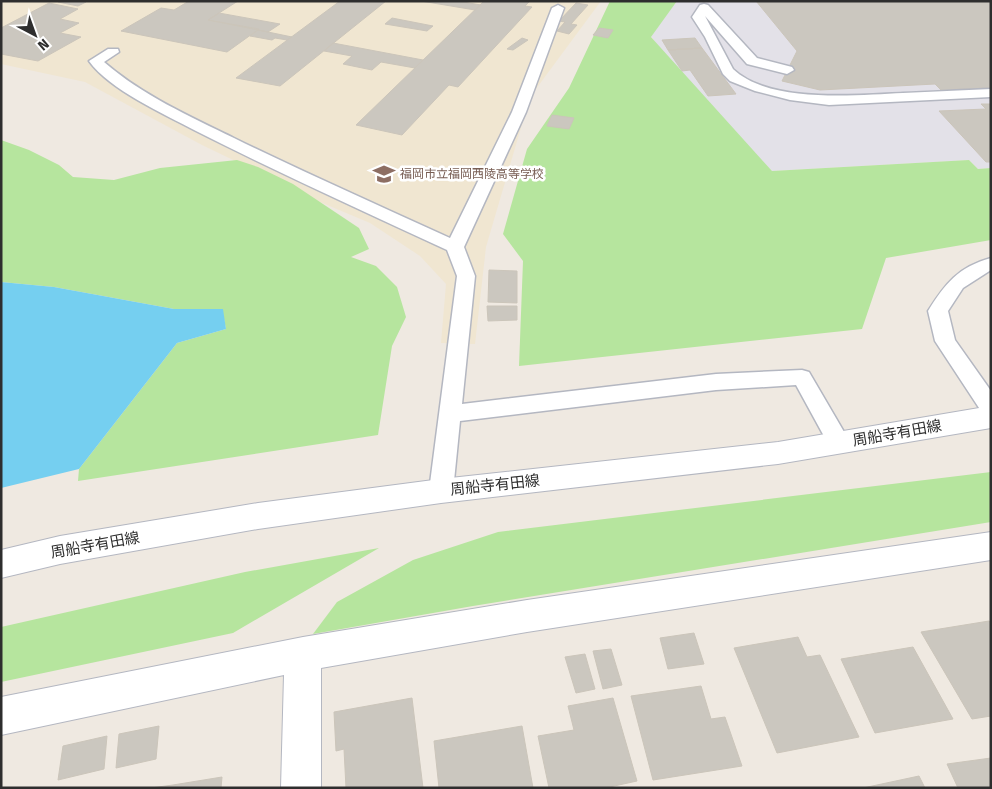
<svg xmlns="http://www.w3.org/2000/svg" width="992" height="789" font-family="'Fira Sans','Noto Sans JP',sans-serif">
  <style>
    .industrial { fill: #e3e1e8 }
    .education { fill: #f0e6d1 }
    .green { fill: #b6e59e }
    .water { fill: #75cff0 }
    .building { fill: #cbc7bf; stroke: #cbc5ba }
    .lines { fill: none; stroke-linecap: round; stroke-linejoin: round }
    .service-casing { stroke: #b4b7c1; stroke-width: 3 }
    .minor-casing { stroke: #b4b7c1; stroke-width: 2 }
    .secondary-casing { stroke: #b4b7c1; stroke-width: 2 }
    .service { fill: #fff; fill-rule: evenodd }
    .minor { fill: #fff; fill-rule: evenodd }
    .secondary { fill: #fff; fill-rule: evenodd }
    .labels { text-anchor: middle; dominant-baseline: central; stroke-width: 5; stroke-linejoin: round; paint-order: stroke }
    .far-education-label { font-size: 12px; fill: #785e54; stroke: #fff; text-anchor: start }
    .street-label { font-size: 15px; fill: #2e2e2e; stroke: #fff }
  </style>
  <rect width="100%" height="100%" fill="#efe9e1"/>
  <path class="industrial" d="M677 1H991V168L978 169 969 160 772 171 674 69 651 36Z"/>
  <path class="education" d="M1 1H601L530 97 486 247 475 344 441 343 446 284 420 256 370 223 320 202 202 145 85 82 1 64Z"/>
  <path class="green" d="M610 1H677L651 37 772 171 969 160 978 169 991 168V240L886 258 862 329 519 366 523 261 503 234 527 149 569 88Z
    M1 140 29 150 59 165 73 177 114 180 160 168 237 160 258 167 293 184 359 228 369 249 351 257 376 266 397 287 406 317 392 346 378 435 78 481 79 469 177 343 226 329 222 309H174L54 287 1 282Z
    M991 472V522L473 606 313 634 337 602 413 560 498 532Z
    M379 548 233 633 1 682V627L245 572Z"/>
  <path class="water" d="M1 282 54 287 174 309H223L226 329 177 343 79 469 1 488Z"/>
  <path class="building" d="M59 1H84L86 2 78 6 58 2Z
    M189 1H238L208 20 259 29 227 52 121 31 161 8 174 10Z
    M340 1H386L280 86 236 78Z
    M421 1H457L481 5 475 10Z
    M484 1H530L525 6 532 7 458 87 449 85 402 135 356 125Z
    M756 1H991V88L941 90 935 84 820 90 782 81 797 51Z
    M49 3 78 9 60 19 79 23 60 33 81 37 38 61 1 54V28Z
    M576 3 588 5 571 24 577 25 569 34 557 31 565 22 559 21Z
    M219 13 280 24 268 32 208 20Z
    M392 18 433 26 427 31 385 24Z
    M599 28 613 30 608 38 593 35Z
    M258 30 268 32 292 37 287 40 275 38 272 40 250 36Z
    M522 38 528 40 513 50 507 49Z
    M695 38 702 48 668 50 662 40Z
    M333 43 423 60 415 68 381 62 372 70 343 64 352 56 324 51Z
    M702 48 736 94 708 96 690 70 682 71 668 50Z
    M981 104H991V162H986L939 111 986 109Z
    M552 115 574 118 569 129 547 126Z
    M489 270 517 271V303L488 302Z
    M487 306H517V320L488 321Z
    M989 621 991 624V716L972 719 921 632Z
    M694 633 704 664 668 669 660 638Z
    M798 637 807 657 820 655 859 737 777 753 734 648Z
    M913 647 953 719 875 733 841 659Z
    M611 649 622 685 603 689 593 651Z
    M585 654 595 689 576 693 565 657Z
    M701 686 711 719 725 717 742 766 653 780 631 696Z
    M412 698 423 788H346L344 749 336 751 334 712Z
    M613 698 637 781 605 788H549L538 736 574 730 568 706Z
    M159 726 156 759 116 768 119 734Z
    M522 726 533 788H439L434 741Z
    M107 736 104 769 58 780 63 746Z
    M991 758V788H958L947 764Z
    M919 776 925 788H863Z
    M222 777 221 788H151L173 785Z"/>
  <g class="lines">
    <g class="service-casing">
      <path id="service" d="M704 4 708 5 757 58 792 67 794 70 787 74 747 64 705 16 733 69C770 104 856 95 903 93 932 92 962 90 991 89V97L829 105 790 100 755 91 730 81 723 74 705 37 692 17 700 5Z
        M558 5 564 8 526 112 464 247 475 276 462 404 716 374 802 370 809 372 847 437 850 443 847 449 839 452 831 449 796 385 716 390 460 421 453 491 449 498 441 501 433 498 429 491 457 276 447 250C363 211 279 173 196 131 164 114 110 90 89 61L108 49H118L119 52 104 62C142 95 189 116 234 138 305 173 378 205 450 238L512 112 552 8Z
        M991 258V270L963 288 948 311 955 340 991 391V416L983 414 935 341 928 311C945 284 958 267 991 258Z"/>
    </g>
    <g class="minor-casing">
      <path id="minor" d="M991 532V560L527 632 321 668V788H281L284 675 1 735V697L303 637 527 600Z"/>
    </g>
    <g class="secondary-casing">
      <path id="secondary" d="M991 406V428L778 464 441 503 258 529 60 564 1 578V550L60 536 258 503 441 479 778 442Z"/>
    </g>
    <use href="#service" class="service"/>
    <use href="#minor" class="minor"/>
    <use href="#secondary" class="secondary"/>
  </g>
  <defs>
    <g id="school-bare" transform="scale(1.725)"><path d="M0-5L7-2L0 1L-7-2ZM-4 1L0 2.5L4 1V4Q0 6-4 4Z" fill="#8d6e63" stroke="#fff" stroke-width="2.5" paint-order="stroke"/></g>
  </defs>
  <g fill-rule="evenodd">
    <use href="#school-bare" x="384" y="174"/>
  </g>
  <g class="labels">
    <g class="far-education-label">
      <text x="400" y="174">福岡市立福岡西陵高等学校</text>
    </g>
    <g class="street-label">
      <text transform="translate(897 433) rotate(-10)">周船寺有田線</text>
      <text transform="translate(495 485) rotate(-6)">周船寺有田線</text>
      <text transform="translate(95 545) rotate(-10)">周船寺有田線</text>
    </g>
  </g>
  <rect width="992" height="789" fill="none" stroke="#2e2e2e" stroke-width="5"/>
  <g transform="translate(35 35) rotate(139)" stroke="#ffffff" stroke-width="4" paint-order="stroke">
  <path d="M0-4L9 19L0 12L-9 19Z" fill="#2e2e2e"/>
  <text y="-8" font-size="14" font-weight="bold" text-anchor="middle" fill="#2e2e2e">N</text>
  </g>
</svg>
